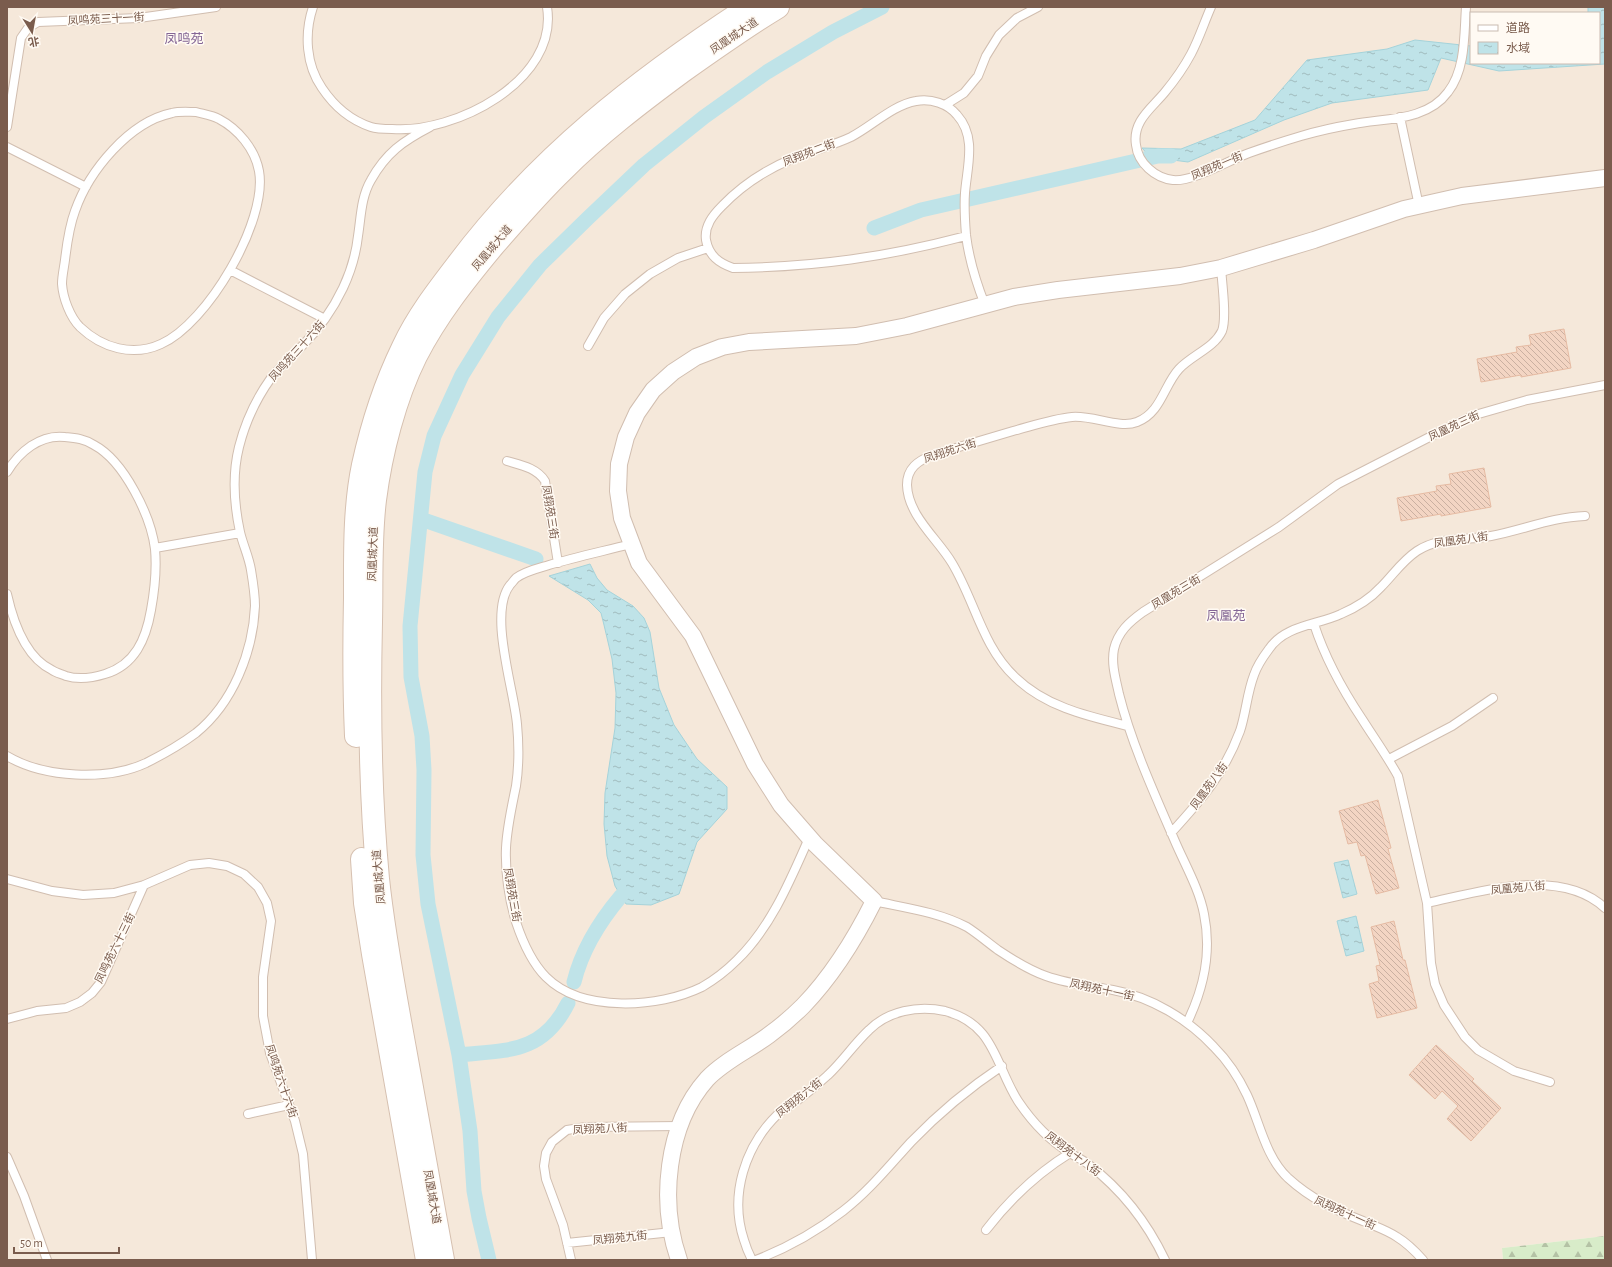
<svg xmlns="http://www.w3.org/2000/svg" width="1612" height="1267" font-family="'Alegreya Sans','Noto Sans SC',sans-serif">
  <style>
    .residential { fill: #f5e8da; fill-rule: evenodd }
    .forest { fill: url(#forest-firs) }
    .water { fill: url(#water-ripples); stroke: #a5d3da }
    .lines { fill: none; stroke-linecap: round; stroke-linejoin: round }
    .canal { stroke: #bfe3e8; stroke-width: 15 }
    .building { fill: url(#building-back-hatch); stroke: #e6bba3 }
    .service-casing { stroke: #d1beb0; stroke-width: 10 }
    .minor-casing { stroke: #d1beb0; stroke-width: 18 }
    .secondary-casing { stroke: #d6c0b0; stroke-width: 24 }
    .service { stroke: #fff; stroke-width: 8 }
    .minor { stroke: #fff; stroke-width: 16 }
    .secondary { stroke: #fff; stroke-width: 22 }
    .labels { text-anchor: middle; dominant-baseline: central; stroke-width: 3; stroke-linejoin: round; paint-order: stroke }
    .street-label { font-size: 11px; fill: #7a5c4d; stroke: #fffaf3 }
    .quarter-label { font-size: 13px; fill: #846695; stroke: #fffaf3 }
  </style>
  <defs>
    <pattern id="forest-firs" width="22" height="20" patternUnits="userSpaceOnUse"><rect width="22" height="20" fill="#d8ecc9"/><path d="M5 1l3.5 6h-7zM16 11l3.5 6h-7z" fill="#b4c2a5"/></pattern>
    <pattern id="water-ripples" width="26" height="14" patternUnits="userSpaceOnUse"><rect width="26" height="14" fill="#bfe3e8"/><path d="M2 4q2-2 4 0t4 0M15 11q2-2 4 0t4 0" fill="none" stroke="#a0bbbe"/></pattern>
    <pattern id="building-back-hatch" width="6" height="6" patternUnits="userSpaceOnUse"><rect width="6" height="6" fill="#f3d5c3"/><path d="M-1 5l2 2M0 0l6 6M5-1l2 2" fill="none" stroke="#cab0a1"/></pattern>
  </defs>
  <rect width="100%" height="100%" fill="#fdf6ec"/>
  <path class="residential" d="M7 7H1605V1236L1502 1248 1503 1260H7ZM1471 13H1599V63H1471Z"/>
  <path class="forest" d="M1605 1236V1260H1503L1502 1248Z"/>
  <path class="water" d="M1588 7H1605V64L1499 71 1441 58 1428 90 1332 103 1284 120 1188 162 1150 157 1142 148 1181 149 1255 120 1307 60 1387 49 1415 40 1471 46V63H1599V13H1588Z
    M590 564 597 578 607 590 633 606 644 618 650 632 659 688 674 725 697 759 727 787V809L697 842 679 894 651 905 626 904 615 886 607 856 604 824 605 793 615 728 616 693 612 659 604 625 601 613 588 600 549 576Z
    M1348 860 1357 894 1343 898 1334 863Z
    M1356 916 1364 951 1346 956 1337 921Z"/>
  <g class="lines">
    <path class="canal" d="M874 228 921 210 1158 156H1171
      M421 519 536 559
      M574 982C582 949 600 921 621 896
      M459 1055C509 1050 543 1053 568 1003
      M489 1260 479 1218 474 1191 470 1131 459 1055 428 904 423 855 424 770 422 736 411 677 410 626 425 472 434 436 462 375 498 317 540 265 588 218 644 165 704 117 767 72 833 32 882 7"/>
  </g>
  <path class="building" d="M1564 329 1571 368 1521 377V375L1481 382 1477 359 1517 352 1516 347 1531 345 1529 335Z
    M1484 468 1491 507 1441 516V514L1401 521 1397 498 1437 491 1436 486 1451 484 1449 474Z
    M1378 800 1391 848 1388 849 1399 888 1376 894 1365 855 1361 856 1357 842 1348 844 1339 811Z
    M1394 921 1403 960H1405L1417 1008 1377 1018 1369 984 1379 981 1376 966 1380 965 1371 927Z
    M1436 1045 1474 1079 1472 1081 1501 1108 1471 1141 1447 1119 1458 1106 1442 1091 1435 1099 1409 1075Z"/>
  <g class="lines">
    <g class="service-casing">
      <path id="service" d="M313 7C304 34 306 65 322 88 334 106 350 120 371 127 377 129 385 129 392 129 454 134 559 81 547 7
        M1211 7C1204 23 1199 39 1191 54 1184 67 1175 80 1165 92 1152 108 1132 121 1136 145 1138 163 1155 178 1173 180 1193 182 1229 160 1249 153 1266 147 1284 141 1301 136 1318 131 1336 127 1354 124 1386 118 1427 121 1448 92 1466 69 1464 34 1466 7
        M945 105 964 93 978 76 986 56 999 35 1017 18 1038 7
        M196 112C203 114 212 115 219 119 238 129 255 149 259 171 268 221 207 324 161 344 133 357 102 348 80 327 70 317 63 298 62 284 62 276 64 268 65 260 67 243 69 227 75 211 89 171 129 122 172 113 180 111 188 112 196 112Z
        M1400 117 1419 206
        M7 127 21 38 28 28 38 22 139 18 216 7
        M7 147 86 187
        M966 236C886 257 816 267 733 268 719 263 709 256 706 240 704 226 713 215 722 206 742 185 767 169 794 158 813 150 832 146 851 137 872 126 893 105 916 101 931 98 948 104 957 115 977 137 967 167 965 193 964 207 965 222 966 235 969 260 976 282 985 305
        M230 270 325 319
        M588 346 604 318 625 294 650 274 678 258 708 248
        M507 461C521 465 537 468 545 481L558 563
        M7 472C19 452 40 434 65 437 76 438 85 439 94 445 124 461 151 516 155 549 157 571 155 588 151 610 146 639 135 665 105 674 92 678 79 680 66 676 62 674 56 673 52 670 25 657 13 621 7 594
        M631 544C604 551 576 557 549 565 539 568 525 571 516 578 514 580 512 583 510 585 488 613 514 689 517 724 519 745 519 766 516 786 512 806 507 827 506 848 505 871 509 900 516 922 522 940 532 963 546 977 582 1013 659 1008 702 987 714 980 727 970 737 960 771 927 790 881 809 838
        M155 548 240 533
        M1314 624C1325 658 1342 689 1362 719 1374 738 1387 756 1398 776L1427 903 1431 963 1435 984 1444 1005 1465 1037 1478 1050 1514 1071 1550 1082
        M1128 726C1087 716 1046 707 1015 677 982 646 975 601 952 563 938 539 908 516 907 485 907 468 918 461 932 455 959 447 986 439 1013 431 1032 426 1052 419 1072 417 1093 415 1119 429 1137 422 1161 413 1164 385 1179 369 1192 355 1214 348 1222 331 1227 318 1222 283 1221 268
        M7 756C44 778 107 781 146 763 164 754 180 745 196 733 233 703 253 652 255 606 255 595 253 582 251 570 249 557 243 545 240 532 234 504 232 475 239 447 245 423 256 399 271 378 280 366 292 357 302 346 319 329 333 309 343 288 351 271 356 254 358 236 361 217 361 197 371 180 386 153 403 141 430 127
        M1389 759 1452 726 1493 698
        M1171 833C1202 799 1224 774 1240 731 1246 713 1247 693 1254 675 1257 666 1263 657 1269 649 1285 625 1318 625 1341 614 1355 608 1370 599 1381 587 1393 575 1402 561 1417 551 1440 536 1465 541 1491 536 1523 530 1552 517 1585 516
        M7 879 52 891 83 895 114 893 144 885 190 865 209 863 227 866 244 874 258 887 267 903 271 921 263 977V1016L270 1053 295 1121 303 1154 312 1260
        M874 901C906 908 938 912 967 927 978 934 987 942 998 950 1013 960 1029 970 1046 976 1068 984 1091 986 1113 990 1151 997 1188 1019 1214 1047 1228 1061 1239 1078 1247 1095 1260 1123 1265 1156 1288 1178 1311 1199 1335 1210 1363 1221 1374 1226 1387 1230 1397 1237 1407 1243 1415 1251 1423 1260
        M1427 903C1480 892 1560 866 1605 908
        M7 1019 37 1011 66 1008 80 1002 92 993 101 982 144 885
        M1187 1023C1204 988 1212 953 1204 914 1199 888 1184 863 1174 839 1154 793 1131 742 1119 694 1116 680 1111 664 1114 649 1118 632 1129 622 1143 612L1279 527 1338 484 1451 426 1475 415 1527 400 1605 385
        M248 1114 289 1105
        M7 1157 24 1196 47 1260
        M986 1230C1010 1199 1036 1174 1070 1153
        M567 1243 672 1232
        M571 1260 563 1225 546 1179 544 1166 546 1153 552 1142 567 1130 586 1127 680 1126
        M752 1260C749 1254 746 1247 744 1240 729 1195 745 1146 778 1114 783 1109 789 1106 795 1102 807 1094 818 1084 828 1075 843 1061 854 1044 869 1030 888 1011 918 1005 945 1011 995 1024 995 1065 1018 1101 1032 1122 1049 1140 1070 1153 1076 1157 1083 1160 1088 1164 1122 1190 1147 1222 1165 1260
        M756 1260C787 1248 816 1232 843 1211 869 1191 889 1166 911 1142 938 1114 969 1088 1002 1066"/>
    </g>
    <g class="minor-casing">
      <path id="minor" d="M679 1260C659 1203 666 1125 707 1079 724 1061 749 1050 769 1035 780 1027 793 1016 803 1006 833 975 855 939 874 901L815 844 781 805 755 764 693 636 639 563 622 518 618 491 619 464 626 437 637 413 653 390 673 372 696 357 722 347 749 342 856 336 907 326 1014 297 1058 290 1180 276 1221 268 1314 240 1404 209 1462 196 1605 178"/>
    </g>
    <g class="secondary-casing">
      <path id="secondary" d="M356 736C354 690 354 644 355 598 355 554 354 508 363 465 372 424 385 384 403 347 417 317 437 291 457 265 538 157 637 80 749 7
        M362 859 365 903 373 954 427 1260
        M443 1260C430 1190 418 1119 405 1049 395 993 384 936 378 879 370 794 369 707 371 622 372 581 370 540 375 500 381 453 395 398 416 356 437 315 465 280 494 245 516 220 538 194 562 171 599 134 641 102 683 71 714 49 745 27 778 7"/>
    </g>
    <use href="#service" class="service"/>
    <use href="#minor" class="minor"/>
    <use href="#secondary" class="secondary"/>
  </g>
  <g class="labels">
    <g class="street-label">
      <text transform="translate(106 19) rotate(-3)">凤鸣苑三十一街</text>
      <text transform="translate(734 36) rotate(-34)">凤凰城大道</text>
      <text transform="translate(809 153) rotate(-21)">凤翔苑二街</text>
      <text transform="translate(1217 166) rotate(-23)">凤翔苑一街</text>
      <text transform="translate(492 248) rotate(-50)">凤凰城大道</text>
      <text transform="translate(297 351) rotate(-48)">凤鸣苑三十六街</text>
      <text transform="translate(1454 426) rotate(-25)">凤凰苑三街</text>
      <text transform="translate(950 451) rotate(-18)">凤翔苑六街</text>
      <text transform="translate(550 512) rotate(81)">凤翔苑三街</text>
      <text transform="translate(1461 540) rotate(-8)">凤凰苑八街</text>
      <text transform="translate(373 554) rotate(-88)">凤凰城大道</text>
      <text transform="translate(1176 592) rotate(-31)">凤凰苑三街</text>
      <text transform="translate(1209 786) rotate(-54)">凤凰苑八街</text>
      <text transform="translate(379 877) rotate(-95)">凤凰城大道</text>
      <text transform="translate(1518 888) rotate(-5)">凤凰苑八街</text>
      <text transform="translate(512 895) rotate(80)">凤翔苑三街</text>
      <text transform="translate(115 948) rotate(-64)">凤鸣苑六十三街</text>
      <text transform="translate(1102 990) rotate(12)">凤翔苑十一街</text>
      <text transform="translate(281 1081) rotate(71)">凤鸣苑六十六街</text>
      <text transform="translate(799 1098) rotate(-38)">凤翔苑六街</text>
      <text transform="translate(600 1129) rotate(-3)">凤翔苑八街</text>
      <text transform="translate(1073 1154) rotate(37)">凤翔苑十八街</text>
      <text transform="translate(432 1197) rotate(80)">凤凰城大道</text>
      <text transform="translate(1345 1213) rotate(24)">凤翔苑十一街</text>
      <text transform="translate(620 1238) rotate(-6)">凤翔苑九街</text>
    </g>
    <g class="quarter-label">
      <text x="184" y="39">凤鸣苑</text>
      <text x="1226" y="616">凤凰苑</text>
    </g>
  </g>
  <rect width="1612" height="1267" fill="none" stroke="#7a5c4d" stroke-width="16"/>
  <rect x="1470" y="12" width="130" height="52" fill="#fffaf3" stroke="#cabbb1"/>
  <rect x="1478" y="25" width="20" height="6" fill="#ffffff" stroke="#cabbb1"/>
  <text x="1506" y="32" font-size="12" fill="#7a5c4d">道路</text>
  <rect x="1478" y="42" width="20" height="12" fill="url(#water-ripples)" stroke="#cabbb1"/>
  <text x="1506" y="52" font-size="12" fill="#7a5c4d">水域</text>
  <g transform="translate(32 32) rotate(169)" stroke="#fffaf3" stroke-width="3" paint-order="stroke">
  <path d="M0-3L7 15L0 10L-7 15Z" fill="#7a5c4d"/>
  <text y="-6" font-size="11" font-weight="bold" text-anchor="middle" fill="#7a5c4d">北</text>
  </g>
  <path d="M14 1247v6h105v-6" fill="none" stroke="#7a5c4d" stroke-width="2"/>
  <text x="20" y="1247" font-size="12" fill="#7a5c4d" stroke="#fffaf3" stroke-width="3" paint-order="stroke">50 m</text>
</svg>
